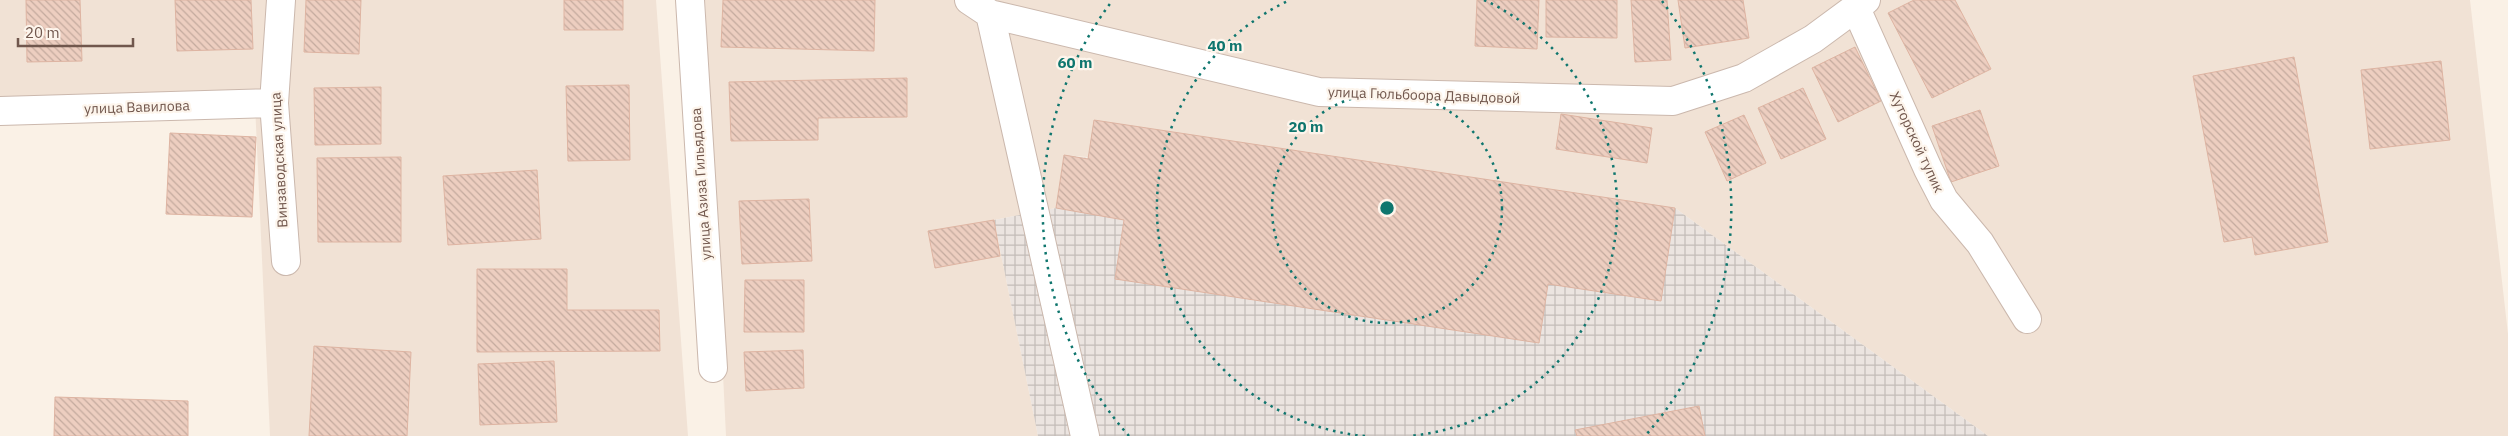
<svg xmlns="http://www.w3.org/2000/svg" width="2508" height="436" font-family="'IBM Plex Sans',sans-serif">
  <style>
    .residential { fill: #f1e2d5 }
    .industrial { fill: url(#industrial-grid) }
    .building { fill: url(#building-back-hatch); stroke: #deb4a2 }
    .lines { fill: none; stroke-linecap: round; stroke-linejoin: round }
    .minor-casing { stroke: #cbb8ad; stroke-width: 30 }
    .minor { stroke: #fff; stroke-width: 28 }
    .ring { fill: none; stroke: #0f766e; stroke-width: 2.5; stroke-dasharray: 2.5 5 }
    .labels { text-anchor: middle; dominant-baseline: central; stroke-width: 4.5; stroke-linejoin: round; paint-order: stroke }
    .street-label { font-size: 14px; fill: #71574d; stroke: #fdf5ec }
    .centre { fill: #0f766e; stroke: #fdf5ec; stroke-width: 2.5 }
    .ring-label { font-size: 15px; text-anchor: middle; font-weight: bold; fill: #0f766e; stroke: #fdf5ec; stroke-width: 4.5; stroke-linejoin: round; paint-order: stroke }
  </style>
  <defs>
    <pattern id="industrial-grid" width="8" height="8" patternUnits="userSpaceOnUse" patternTransform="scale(1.25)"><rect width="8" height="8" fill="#ebe4e0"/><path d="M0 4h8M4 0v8" fill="none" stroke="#c3bcb8"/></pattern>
    <pattern id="building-back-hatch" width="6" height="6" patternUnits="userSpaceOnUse" patternTransform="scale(1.25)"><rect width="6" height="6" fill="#edcec0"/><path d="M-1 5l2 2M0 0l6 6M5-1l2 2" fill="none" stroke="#c4aa9e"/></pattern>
  </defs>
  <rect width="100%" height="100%" fill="#faf1e6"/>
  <path class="residential" d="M0 0H656L688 436H270L255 104 0 123Z
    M705 0H2470L2508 334V436H1988L1675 208 1064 155 1056 208 994 220 1038 436H726Z"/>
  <path class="industrial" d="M1094 120 1675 208 1988 436H1038L994 220 1056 208 1064 155 1088 158Z"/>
  <path class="building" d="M26 0H80L82 61 27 62Z
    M175 0H251L253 49 177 51Z
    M306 0H361L359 54 304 52Z
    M564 0H623V30H564Z
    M723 0H875L874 51 721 47Z
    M1477 0H1539L1537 49 1475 46Z
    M1546 0H1617V38L1546 37Z
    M1631 0H1667L1671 60 1635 62Z
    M1678 0H1743L1749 38 1685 48Z
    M1914 0H1955L1991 69 1932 98 1888 13Z
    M1855 47 1881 101 1838 122 1812 68Z
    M2294 57 2328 242 2255 255 2252 237 2224 242 2193 76Z
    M2441 61 2450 140 2370 149 2361 70Z
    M907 78V117L818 118V140L731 141 729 82Z
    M629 85 630 160 568 161 566 86Z
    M381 87V144L315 145 314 88Z
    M1803 88 1826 139 1781 159 1758 108Z
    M1980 110 1999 166 1951 182 1932 126Z
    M1561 114 1652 128 1647 163 1556 149Z
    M1744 115 1766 163 1727 181 1705 132Z
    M1094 120 1675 208 1661 301 1548 284 1539 343 1115 279 1124 220 1056 208 1064 155 1088 159Z
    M170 133 256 137 252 217 166 214Z
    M401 157V242H318L317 158Z
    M537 170 541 239 448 245 443 176Z
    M809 199 812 261 742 264 739 201Z
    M994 220 1000 256 935 268 928 231Z
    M477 269H567V310H659L660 351 477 352Z
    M745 280H804V332H744Z
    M314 346 411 352 407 436H309Z
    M803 350 804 388 746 391 744 352Z
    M554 361 557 422 480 425 478 364Z
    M55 397 188 401V436H54Z
    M1699 406 1705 436H1577L1575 430Z"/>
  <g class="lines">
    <g class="minor-casing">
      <path id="minor" d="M281 0 274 103 286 261
        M690 0 713 368
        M969 0 990 14 1319 92 1673 101 1744 78 1813 39 1866 0
        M1855 6 1928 169 1944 200 1980 243 2027 319
        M990 14 1085 436
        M0 111 274 103"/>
    </g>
    <use href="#minor" class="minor"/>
  </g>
  <g class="ring">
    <circle cx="1387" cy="208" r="115"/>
    <path d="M1365 436A229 229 0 0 1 1290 0M1484 0A229 229 0 0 1 1409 436"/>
    <path d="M1129 436A344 344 0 0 1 1112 1M1662 1A344 344 0 0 1 1645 436"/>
  </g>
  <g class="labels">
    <g class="street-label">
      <text transform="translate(1424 95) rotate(2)">улица Гюльбоора Давыдовой</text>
      <text transform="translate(137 107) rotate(-2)">улица Вавилова</text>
      <text transform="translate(1917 142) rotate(65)">Хуторской тупик</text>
      <text transform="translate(279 160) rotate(-93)">Винзаводская улица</text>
      <text transform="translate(701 184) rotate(-94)">улица Азиза Гильядова</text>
    </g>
  </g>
  <circle cx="1387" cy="208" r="8" class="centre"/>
  <g class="ring-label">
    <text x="1225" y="51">40 m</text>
    <text x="1075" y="68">60 m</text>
    <text x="1306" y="132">20 m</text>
  </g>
  <path d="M18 38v8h115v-8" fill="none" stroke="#71574d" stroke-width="2.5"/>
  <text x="25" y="38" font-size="15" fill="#71574d" stroke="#fdf5ec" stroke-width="4" paint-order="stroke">20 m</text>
</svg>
